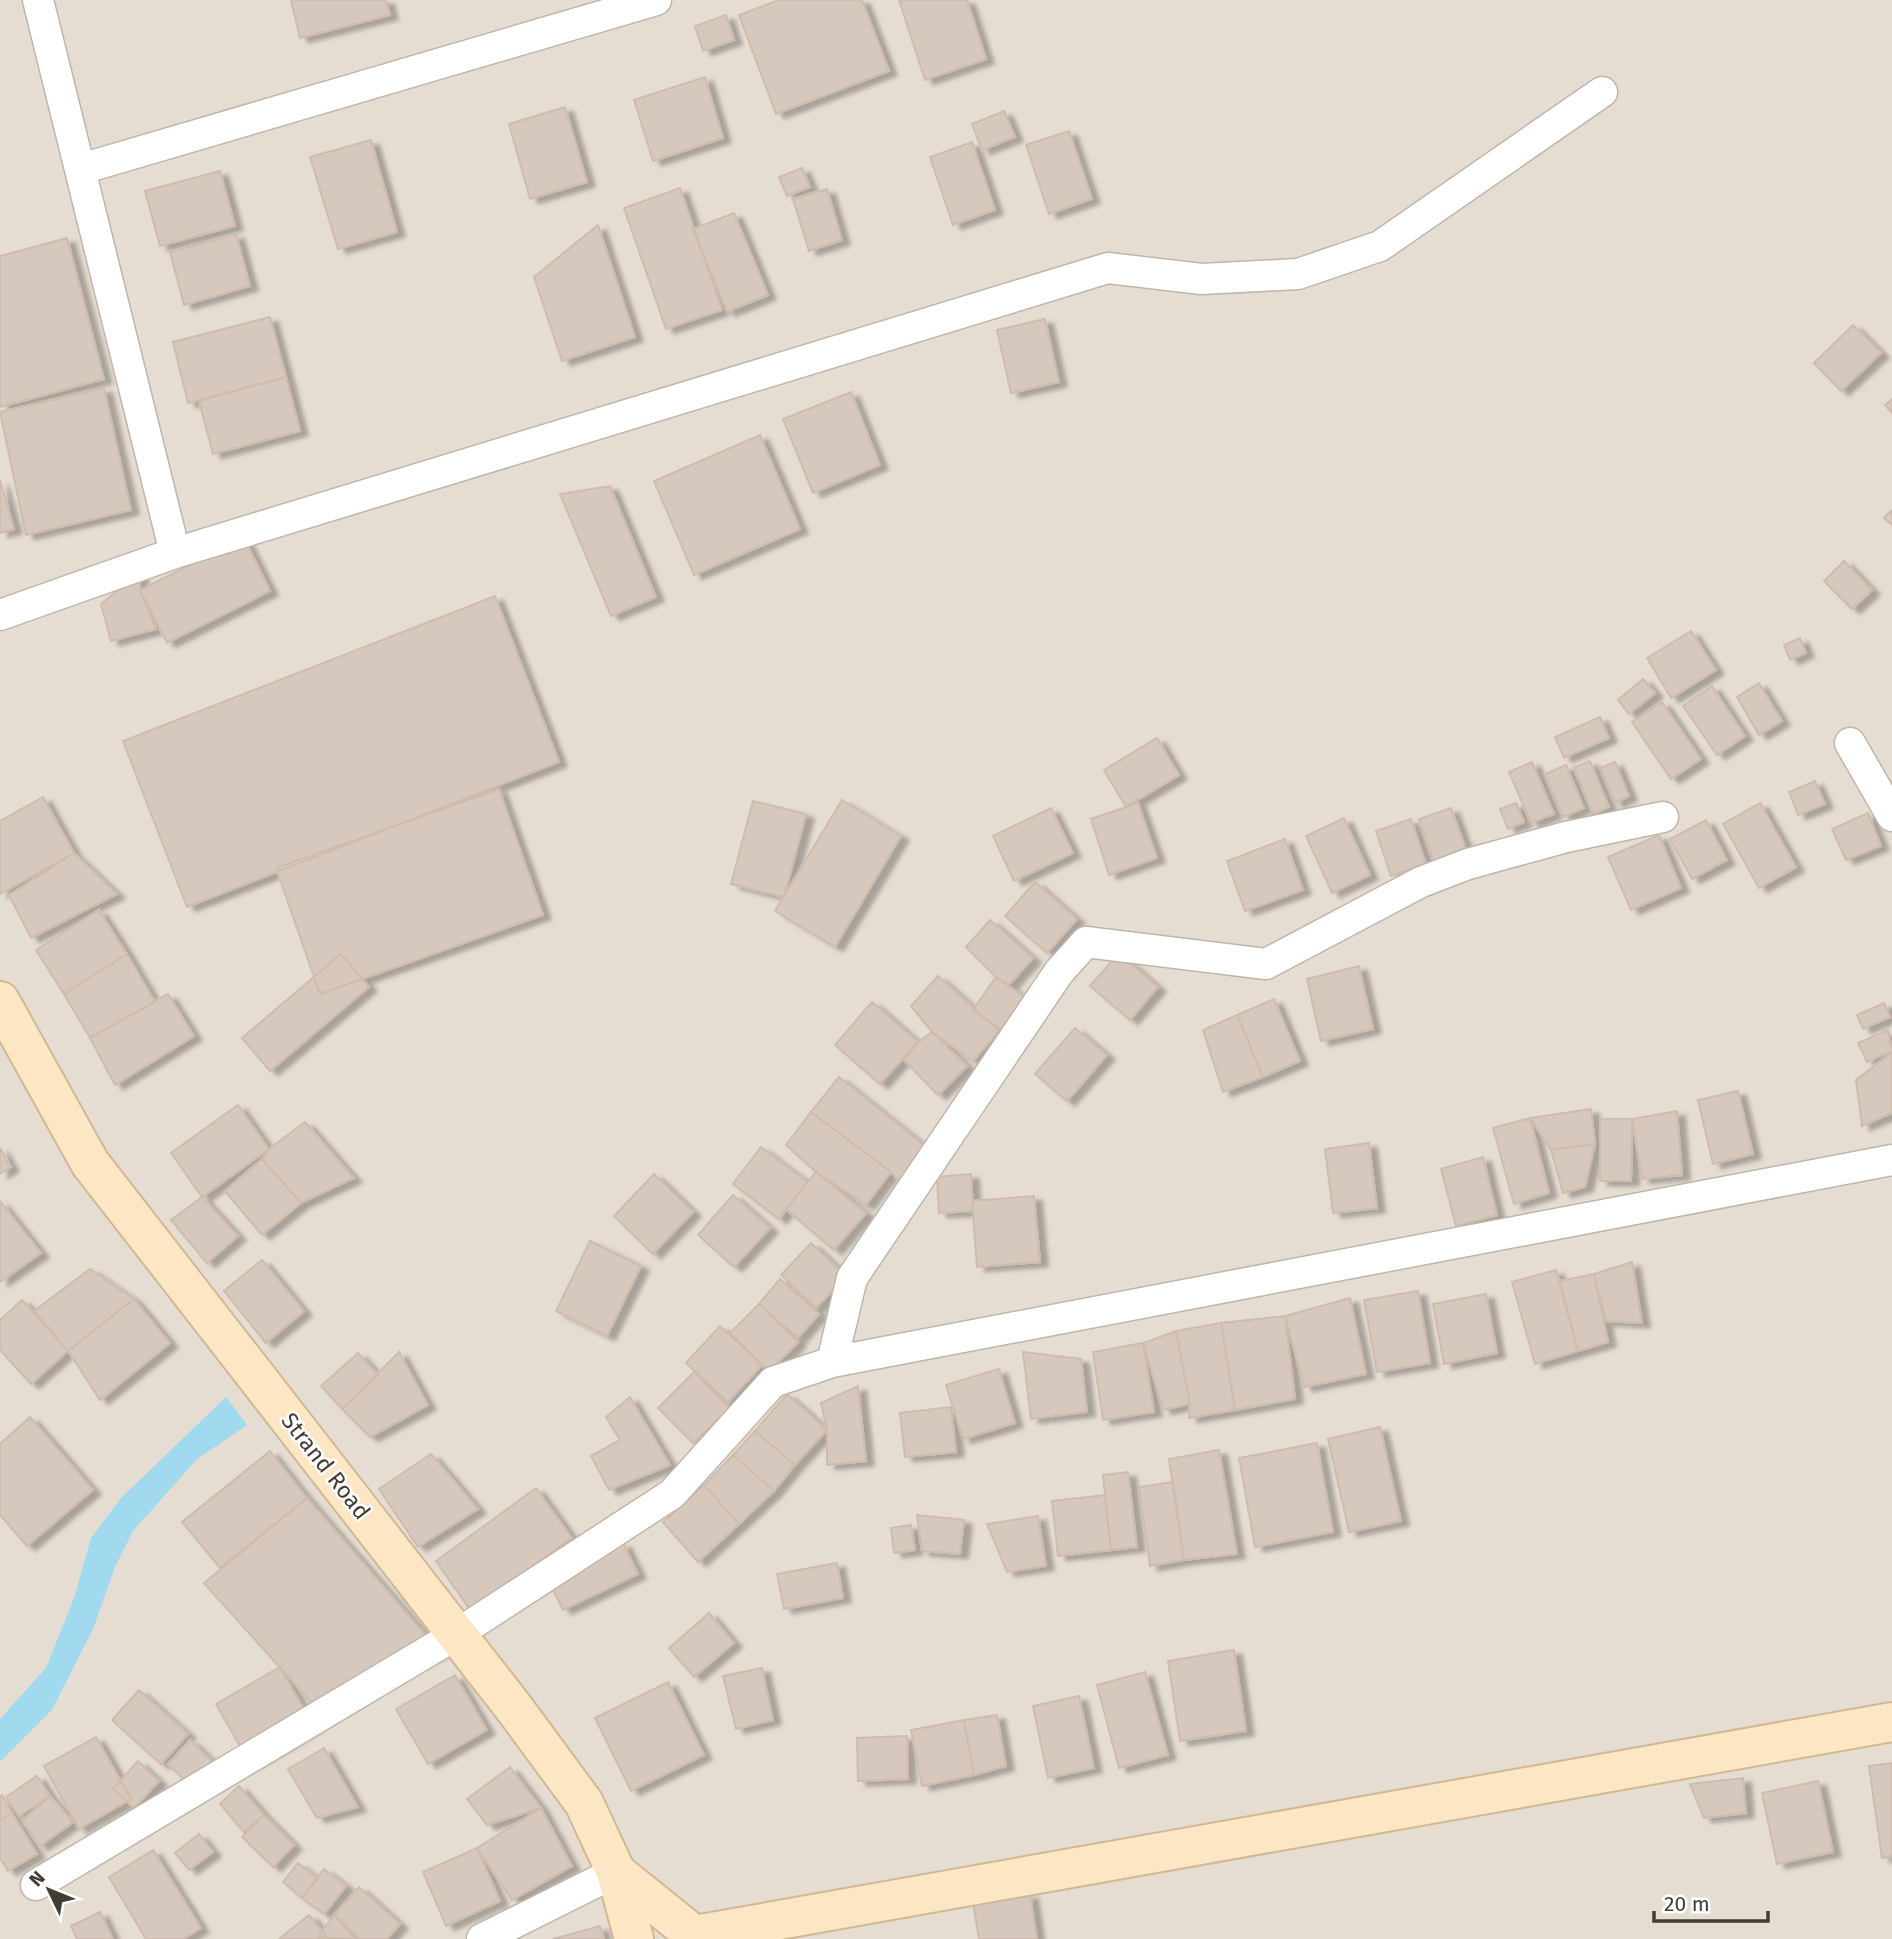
<svg xmlns="http://www.w3.org/2000/svg" width="1892" height="1939" font-family="'Fira Sans',sans-serif">
  <style>
    .residential { fill: #e6ddd2 }
    .water { fill: #a1daee }
    .building { fill: #d6c8bd; stroke: #cebcad; stroke-width: 2; filter: url(#shadow) }
    .lines { fill: none; stroke-linecap: round; stroke-linejoin: round }
    .street-casing { stroke: #c0b5aa; stroke-width: 33 }
    .secondary-casing { stroke: #d1b895; stroke-width: 42 }
    .street { stroke: #fff; stroke-width: 30 }
    .secondary { stroke: #fde6c3; stroke-width: 38 }
    .labels { text-anchor: middle; dominant-baseline: central; stroke-width: 5; stroke-linejoin: round; paint-order: stroke }
    .street-label { font-size: 23px; fill: #443b34; stroke: #fff }
  </style>
  <defs>
    <filter id="shadow"><feDropShadow dx="8" dy="4.5" stdDeviation="2" flood-color="#0004"/></filter>
  </defs>
  <rect width="100%" height="100%" fill="#f2ece4"/>
  <path class="residential" d="M0 0H1892V1939H0Z"/>
  <path class="water" d="M226 1397 247 1425 197 1459 133 1531 115 1567 93 1629 52 1710 0 1762V1719L46 1668 74 1598 91 1538 121 1498Z"/>
  <path class="building" d="M291 0H386L390 15 300 38Z
    M779 0H862L889 71 776 114 739 15Z
    M899 0H967L986 59 925 80Z
    M726 15 734 40 703 51 695 26Z
    M705 77 723 138 653 161 634 100Z
    M565 107 587 182 530 199 509 124Z
    M1004 111 1015 137 982 150 972 124Z
    M1069 131 1092 199 1049 214 1026 145Z
    M371 140 397 232 338 249 310 157Z
    M972 142 995 210 953 225 930 157Z
    M802 168 810 187 787 196 779 177Z
    M220 171 235 226 160 246 145 191Z
    M680 188 722 310 666 329 624 208Z
    M827 189 842 240 809 251 793 199Z
    M734 213 768 295 727 312 693 229Z
    M598 225 635 337 562 361 534 277Z
    M236 234 250 286 184 305 170 252Z
    M67 238 104 379 0 407V256Z
    M270 317 286 377 188 403 173 342Z
    M1045 319 1059 382 1011 393 997 330Z
    M1853 325 1881 353 1841 391 1814 363Z
    M286 377 300 431 213 454 199 401Z
    M104 388 131 510 26 535 0 412Z
    M851 392 880 465 813 493 783 419Z
    M1892 399V413L1885 405Z
    M760 435 800 529 694 575 654 481Z
    M0 480 14 529 0 533Z
    M610 486 656 597 611 616 560 494Z
    M1892 510V525L1884 518Z
    M244 538 270 591 167 643 140 590Z
    M1844 561 1872 590 1852 609 1824 581Z
    M140 571V590L156 629 111 641 101 604Z
    M495 596 559 762 187 907 123 741Z
    M1691 631 1716 670 1671 698 1647 658Z
    M1800 638 1806 653 1790 660 1784 645Z
    M1643 679 1655 693 1629 714 1618 700Z
    M1759 683 1782 721 1759 735 1737 697Z
    M1712 686 1745 736 1717 755 1683 706Z
    M1662 702 1701 759 1671 779 1632 722Z
    M1600 717 1609 738 1564 758 1555 737Z
    M1157 738 1179 775 1126 807 1104 770Z
    M1590 761 1609 807 1593 814 1574 768Z
    M1532 762 1554 814 1531 823 1509 772Z
    M1615 762 1629 796 1615 803 1600 768Z
    M1566 765 1584 808 1563 817 1545 774Z
    M1815 781 1825 804 1798 815 1789 792Z
    M499 789 543 915 320 994 276 868Z
    M43 797 74 853 0 894V821Z
    M842 800 901 836 835 947 775 911Z
    M753 801 806 814 784 897 731 884Z
    M1138 803 1157 858 1109 875 1091 819Z
    M1516 803 1524 822 1508 829 1500 809Z
    M1760 803 1796 867 1759 888 1723 824Z
    M1051 808 1073 853 1014 881 993 836Z
    M1451 808 1467 852 1435 864 1419 819Z
    M1868 813 1881 846 1846 860 1832 829Z
    M1344 818 1370 875 1332 893 1306 836Z
    M1411 819 1426 864 1391 876 1376 831Z
    M1706 820 1727 860 1692 879 1670 839Z
    M1659 835 1681 888 1631 910 1608 857Z
    M1285 839 1303 890 1245 911 1227 861Z
    M74 853 117 894 31 938 9 895Z
    M1035 882 1077 919 1047 953 1005 916Z
    M99 910 127 954 64 994 36 950Z
    M990 920 1033 958 1009 985 996 977 966 947Z
    M1119 953 1158 987 1130 1020 1090 986Z
    M127 954 155 1002 90 1038 64 994Z
    M341 954 369 987 270 1071 242 1038Z
    M1359 966 1373 1029 1321 1041 1307 979Z
    M938 976 999 1031 973 1061 932 1032 911 1006Z
    M996 977 1038 1006 1016 1039 973 1010Z
    M168 994 194 1036 115 1085 90 1038Z
    M1274 999 1300 1061 1263 1077 1237 1015Z
    M872 1002 918 1042 880 1084 835 1045Z
    M1884 1003 1890 1017 1863 1029 1857 1015Z
    M1237 1015 1263 1077 1223 1092 1203 1030Z
    M1075 1028 1107 1055 1067 1101 1035 1074Z
    M1888 1030 1892 1051 1867 1062 1858 1043Z
    M932 1032 967 1066 938 1095 904 1060 918 1042Z
    M1892 1052V1113L1862 1126 1856 1080Z
    M839 1077 927 1148 900 1183 891 1172 811 1112Z
    M1738 1091 1753 1154 1713 1164 1698 1100Z
    M238 1105 269 1149 202 1197 171 1153Z
    M1591 1109 1595 1144 1551 1150 1530 1118Z
    M1677 1111 1682 1175 1642 1179 1632 1119Z
    M811 1112 891 1172 866 1205 816 1172 786 1145Z
    M1530 1118 1549 1193 1514 1204 1493 1128Z
    M1600 1119H1632L1631 1181H1600Z
    M305 1122 354 1178 301 1203 262 1159 269 1149Z
    M1369 1143 1377 1208 1333 1213 1325 1149Z
    M1595 1144 1585 1187 1563 1193 1551 1150Z
    M761 1147 807 1182 779 1219 733 1184Z
    M0 1148 11 1167 0 1174Z
    M1483 1157 1497 1215 1456 1226 1441 1169Z
    M262 1159 301 1203 262 1235 225 1191Z
    M816 1172 866 1213 834 1250 786 1209Z
    M654 1174 693 1212 653 1254 614 1216Z
    M971 1174 973 1211 939 1213 937 1177Z
    M733 1195 770 1228 734 1267 698 1235Z
    M1034 1196 1040 1262 977 1267 972 1201Z
    M202 1197 238 1236 207 1263 171 1220Z
    M0 1201 41 1253 0 1282Z
    M590 1241 641 1266 607 1336 556 1311Z
    M811 1243 846 1276 816 1308 781 1275Z
    M262 1260 304 1311 266 1343 224 1291Z
    M1632 1262 1642 1323 1606 1321 1594 1274Z
    M90 1269 134 1299 68 1351 34 1311Z
    M1556 1270 1578 1351 1535 1364 1512 1282Z
    M1594 1274 1608 1342 1578 1351 1560 1281Z
    M780 1279 819 1314 798 1338 759 1304Z
    M1418 1291 1430 1363 1377 1372 1364 1300Z
    M1486 1294 1497 1353 1444 1364 1433 1304Z
    M1350 1298 1366 1374 1304 1387 1285 1316Z
    M134 1299 170 1343 100 1400 68 1351Z
    M22 1300 68 1351 31 1384 0 1350V1320Z
    M759 1304 798 1342 769 1372 730 1333Z
    M1285 1316 1295 1399 1235 1410 1221 1323Z
    M1221 1323 1235 1410 1189 1418 1190 1404 1176 1331Z
    M720 1326 762 1365 728 1402 686 1363Z
    M1176 1331 1190 1404 1163 1410 1143 1343Z
    M1143 1343 1154 1412 1103 1420 1093 1352Z
    M399 1352 428 1405 370 1437 342 1409Z
    M1023 1352 1081 1359 1087 1412 1031 1419Z
    M358 1353 378 1375 342 1409 321 1386Z
    M999 1369 1015 1423 963 1439 946 1385Z
    M694 1372 730 1408 693 1443 658 1408Z
    M858 1386 866 1461 827 1465V1430L821 1403Z
    M787 1394 827 1430 795 1465 755 1431Z
    M630 1397 670 1465 609 1490 591 1456 620 1440 606 1417Z
    M951 1407 956 1452 905 1457 900 1413Z
    M30 1417 93 1490 27 1546 0 1515V1444Z
    M1380 1427 1401 1521 1349 1532 1328 1439Z
    M755 1431 795 1465 774 1491 733 1455Z
    M1317 1443 1333 1532 1255 1547 1239 1458Z
    M1219 1450 1237 1554 1184 1560 1169 1459Z
    M270 1451 307 1498 220 1568 182 1522Z
    M431 1454 478 1509 418 1547 379 1489Z
    M733 1455 774 1491 739 1524 704 1485Z
    M1128 1472 1137 1547 1111 1550 1103 1475Z
    M1173 1482 1184 1560 1150 1566 1139 1487Z
    M704 1485 739 1524 698 1562 663 1522Z
    M536 1488 572 1538 471 1611 436 1561Z
    M1105 1495 1111 1550 1058 1556 1052 1501Z
    M307 1498 440 1652 319 1711 204 1583Z
    M917 1515 964 1520 960 1554 922 1551Z
    M1038 1516 1046 1566 1007 1572 987 1524Z
    M911 1525 915 1550 894 1553 891 1528Z
    M623 1543 638 1574 563 1610 548 1580Z
    M837 1563 843 1598 784 1609 777 1574Z
    M709 1613 734 1643 694 1677 669 1648Z
    M1234 1650 1246 1731 1180 1741 1168 1661Z
    M280 1667 314 1727 250 1764 216 1704Z
    M762 1668 773 1720 736 1729 723 1676Z
    M1145 1672 1168 1755 1119 1768 1097 1685Z
    M455 1675 487 1730 428 1764 396 1709Z
    M668 1682 704 1755 631 1791 595 1718Z
    M139 1690 188 1734 161 1764 112 1720Z
    M1079 1696 1094 1768 1048 1778 1033 1706Z
    M997 1715 1006 1766 974 1775 964 1720Z
    M964 1720 974 1775 922 1786 911 1730Z
    M907 1736 908 1779 858 1781 857 1738Z
    M96 1737 131 1799 79 1829 44 1766Z
    M190 1740 215 1764 192 1787 168 1764Z
    M324 1748 358 1807 317 1818 288 1769Z
    M138 1761 159 1781 134 1808 113 1789Z
    M1892 1763V1856L1882 1858 1869 1766Z
    M510 1767 541 1808 487 1825 467 1799Z
    M37 1776 50 1796 19 1816 6 1797Z
    M1743 1778 1746 1813 1704 1818 1690 1784Z
    M1818 1781 1833 1852 1777 1864 1762 1793Z
    M239 1786 264 1815 244 1832 220 1804Z
    M2 1795 12 1813 0 1820V1797Z
    M50 1796 73 1822 40 1846 22 1821Z
    M541 1808 572 1866 512 1900 477 1848Z
    M12 1813 37 1854 8 1871 0 1858V1820Z
    M264 1815 294 1845 273 1867 242 1837Z
    M199 1834 213 1852 189 1870 175 1853Z
    M477 1848 500 1901 446 1926 423 1872Z
    M153 1850 201 1928 183 1939H146L109 1877Z
    M298 1863 318 1879 302 1898 283 1882Z
    M324 1869 346 1886 324 1914 302 1898Z
    M359 1887 400 1924 387 1939H360L334 1915Z
    M1030 1894 1037 1939H979L973 1903Z
    M100 1912 113 1939H77L71 1926Z
    M309 1915 329 1939H279Z
    M334 1915 355 1939 318 1937Z
    M600 1926 604 1939H553Z"/>
  <g class="lines">
    <g class="street-casing">
      <path id="street" d="M38 0 175 553
        M81 169 656 0
        M0 615 175 553 1108 268 1202 279 1298 274 1380 246 1602 92
        M1850 743 1892 816
        M832 1362 1892 1160
        M36 1885 457 1634 672 1494 773 1382 832 1362 852 1278 1059 972 1086 942 1266 964 1421 882 1468 864 1566 837 1663 817
        M482 1939 616 1872"/>
    </g>
    <g class="secondary-casing">
      <path id="secondary" d="M0 1001 90 1163 514 1708 584 1803 616 1872 634 1939
        M616 1872 699 1939
        M695 1935 1892 1722"/>
    </g>
    <use href="#street" class="street"/>
    <use href="#secondary" class="secondary"/>
  </g>
  <g class="labels">
    <g class="street-label">
      <text transform="translate(326 1466) rotate(52)">Strand Road</text>
    </g>
  </g>
  <g transform="translate(49 1890) rotate(313)" stroke="#ffffff" stroke-width="5" paint-order="stroke">
  <path d="M0-5L12 26L0 18L-12 26Z" fill="#443b34"/>
  <text y="-10" font-size="19" font-weight="bold" text-anchor="middle" fill="#443b34">N</text>
  </g>
  <path d="M1654 1911v10h114v-10" fill="none" stroke="#443b34" stroke-width="3.5"/>
  <text x="1664" y="1911" font-size="21" fill="#443b34" stroke="#ffffff" stroke-width="5" paint-order="stroke">20 m</text>
</svg>
